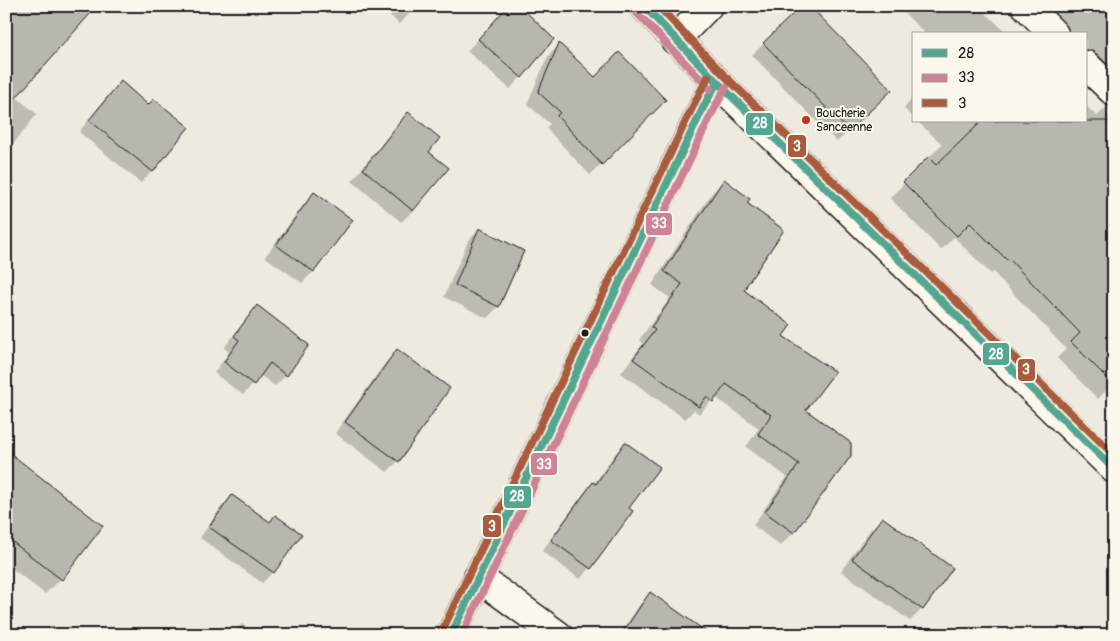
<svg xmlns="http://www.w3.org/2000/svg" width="1120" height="641" font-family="Pangolin,sans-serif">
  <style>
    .shadow { fill: #0003 }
    .building { fill: #b9b6af; stroke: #1c1c1c }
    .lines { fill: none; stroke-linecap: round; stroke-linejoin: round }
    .minor-casing { stroke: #1c1c1c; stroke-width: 31 }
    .minor { stroke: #fbf7ec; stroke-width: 28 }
    .bus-1-casing { stroke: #fbf7ec; stroke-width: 11 }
    .bus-2-casing { stroke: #fbf7ec; stroke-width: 11 }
    .bus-3-casing { stroke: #fbf7ec; stroke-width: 11 }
    .bus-1 { stroke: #53a690; stroke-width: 8 }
    .bus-2 { stroke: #ce8296; stroke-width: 8 }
    .bus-3 { stroke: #a95b3e; stroke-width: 8 }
    .poi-dot { fill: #c8321e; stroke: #fbf7ec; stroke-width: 2 }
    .bus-dot { fill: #1c1c1c; stroke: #fbf7ec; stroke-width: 2 }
    .labels { text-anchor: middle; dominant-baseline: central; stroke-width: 4; stroke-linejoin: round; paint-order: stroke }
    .poi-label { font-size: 12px; fill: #1c1c1c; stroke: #fbf7ec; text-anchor: start }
    .line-badge { stroke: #fbf7ec; stroke-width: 2 }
    .badge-label { font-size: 14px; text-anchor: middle; font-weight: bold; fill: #fff }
  </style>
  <rect width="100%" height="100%" fill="#eeeadf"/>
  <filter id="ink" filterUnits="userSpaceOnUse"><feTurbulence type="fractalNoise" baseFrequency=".02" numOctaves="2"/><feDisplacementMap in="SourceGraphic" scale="10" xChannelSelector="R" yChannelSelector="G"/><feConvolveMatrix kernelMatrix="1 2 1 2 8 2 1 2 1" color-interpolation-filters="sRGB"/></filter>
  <g filter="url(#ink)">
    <path class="shadow" d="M6 6 16 97 37 114 14 143 6 151Z
      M364 6H377L371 13Z
      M381 6H417L399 24Z
      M803 6 879 101 837 142 752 55Z
      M897 6H978L1008 34H926Z
      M1036 6H1114V82L1086 55V34H1064Z
      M503 13 553 39 521 77 510 89 467 51Z
      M559 45 595 78 665 100 590 175 546 128 550 124 527 104 548 56Z
      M121 83 152 171 141 183 79 132 109 94Z
      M914 96V118L904 109Z
      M1086 106 1097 116 1107 107 1114 108V383L1098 399 1057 358 1066 349 993 272 991 274 954 237 941 250 890 198 942 144 917 121H1086Z
      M408 114 427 152 413 211 401 222 352 181 397 125Z
      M724 181 746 204 743 290 781 337 804 411 849 455 793 533 780 546 753 525 787 477 746 447 759 428 715 397 699 414 694 410 685 419 621 373 643 343 639 340 670 298 652 285 711 194Z
      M315 193 351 220 313 272 302 283 265 257 303 205Z
      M479 230 522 252 498 307 487 318 444 297 468 241Z
      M258 307 308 345 286 375 275 386 260 375 253 384 243 395 214 373 229 352 224 348 247 318Z
      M398 351 448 389 398 461 387 472 335 433 386 362Z
      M625 444 627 508 590 568 580 579 542 551 583 494 593 484H594L615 454Z
      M6 451 102 526 61 579 45 594 6 564Z
      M232 496 269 523 275 517 273 572 262 583 200 538 221 507Z
      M882 519 951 568 922 609 910 621 841 571 870 530Z
      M650 594 621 635 620 634 640 604Z
      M242 624 259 635H231Z
      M722 629 730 635H716Z"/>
    <path class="building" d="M6 6H97L6 109Z
      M508 6H520L554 39 522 78 478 39Z
      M801 6H810L892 90 849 131 763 43Z
      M559 43 595 77 619 52 666 100 602 165 557 116 560 112 538 92Z
      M121 81 148 105 154 99 189 127 153 172 89 120Z
      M408 112 440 138 429 152 449 168 413 211 363 169Z
      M982 121H1114V385L1071 342 1080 333 1008 258 1007 260 970 223 957 236 903 182 928 157 936 165Z
      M724 179 750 199 747 203 784 230 746 286 747 287 744 290 791 325 783 336 835 372 806 410 851 443V456L794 533 765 512 799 464 758 434 771 415 726 384 713 402 706 397 699 407 633 359 655 330 651 327 682 284 664 271Z
      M314 192 353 220 314 272 276 245Z
      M479 228 524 251 499 307 455 285Z
      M257 305 309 345 287 376 270 363 254 385 224 362 239 340 234 336Z
      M397 349 450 388 399 462 345 422Z
      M625 442 660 467 629 508 633 511 591 569 551 540 593 482 596 484Z
      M6 450 103 526 62 580 6 537Z
      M232 495 270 522 275 515 302 534 274 573 209 527Z
      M882 517 953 568 923 610 852 559Z
      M650 592 663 601 711 635H621Z"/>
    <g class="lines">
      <g class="minor-casing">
        <path id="minor" d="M644 6 717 82 1114 469
          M1026 6 1054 34
          M675 40 708 6
          M1086 65 1114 92
          M478 577 558 635
          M451 635 704 106 717 82"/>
      </g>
      <use href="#minor" class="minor"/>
      <g class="bus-1-casing">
        <path id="bus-1" d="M644 6 717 82 1114 469
          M451 635 704 106 717 82"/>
      </g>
      <g class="bus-2-casing">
        <path id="bus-2" d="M637 13 710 89
          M462 635 713 111 726 87"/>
      </g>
      <g class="bus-3-casing">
        <path id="bus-3" d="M658 6 724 75 1114 455
          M442 631 695 102 708 77"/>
      </g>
      <use href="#bus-1" class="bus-1"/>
      <use href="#bus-2" class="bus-2"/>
      <use href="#bus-3" class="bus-3"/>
    </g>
  </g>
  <circle class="poi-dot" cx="806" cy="120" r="5"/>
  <circle class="bus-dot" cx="585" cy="333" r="4.5"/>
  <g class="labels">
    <g class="poi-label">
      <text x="816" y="113">Boucherie<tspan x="816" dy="14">Sanceenne</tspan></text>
    </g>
  </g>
  <g class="line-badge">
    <rect x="745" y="112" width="29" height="24" rx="5" fill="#53a690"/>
    <rect x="787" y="134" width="20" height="24" rx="5" fill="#a95b3e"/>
    <rect x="645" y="212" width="28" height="24" rx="5" fill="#ce8296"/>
    <rect x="982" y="342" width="28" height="24" rx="5" fill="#53a690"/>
    <rect x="1017" y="358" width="19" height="24" rx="5" fill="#a95b3e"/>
    <rect x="530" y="452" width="28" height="24" rx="5" fill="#ce8296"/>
    <rect x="503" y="485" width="29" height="24" rx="5" fill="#53a690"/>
    <rect x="482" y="514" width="20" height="24" rx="5" fill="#a95b3e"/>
  </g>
  <g class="badge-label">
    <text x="760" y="128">28</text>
    <text x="797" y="151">3</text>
    <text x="659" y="228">33</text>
    <text x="996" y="359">28</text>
    <text x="1026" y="374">3</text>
    <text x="544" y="469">33</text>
    <text x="517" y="501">28</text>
    <text x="492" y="531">3</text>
  </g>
  <rect width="1120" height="641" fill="none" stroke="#fbf7ec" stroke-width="25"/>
  <rect x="12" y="12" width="1095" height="616" fill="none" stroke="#1c1c1c" stroke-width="2" filter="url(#ink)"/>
  <rect x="912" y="32" width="175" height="90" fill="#fbf7ec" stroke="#a29f99"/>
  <rect x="922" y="49" width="25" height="8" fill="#53a690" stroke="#a29f99"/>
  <text x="958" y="58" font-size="15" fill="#1c1c1c">28</text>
  <rect x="922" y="74" width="25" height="8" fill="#ce8296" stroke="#a29f99"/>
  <text x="958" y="82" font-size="15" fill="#1c1c1c">33</text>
  <rect x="922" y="99" width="25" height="8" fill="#a95b3e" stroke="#a29f99"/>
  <text x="958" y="108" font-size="15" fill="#1c1c1c">3</text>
</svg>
